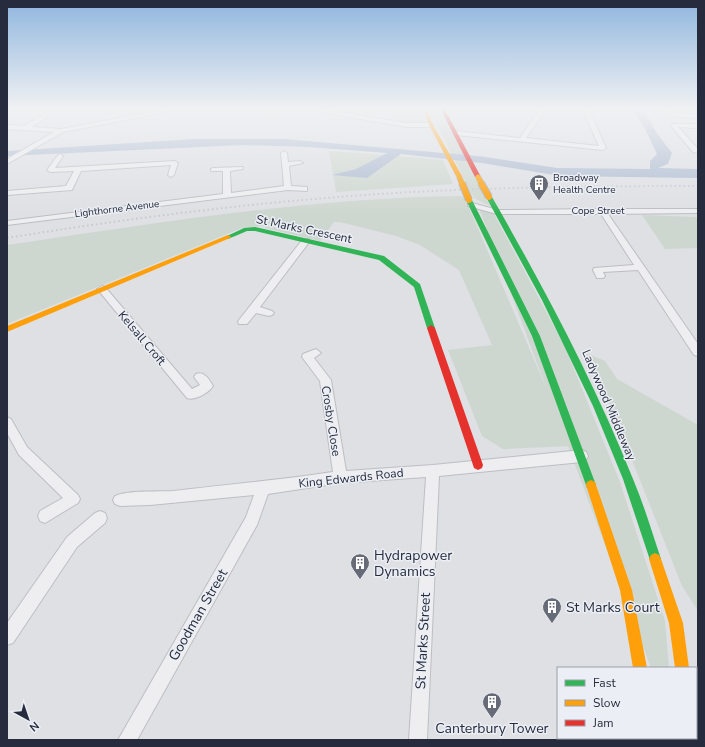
<svg xmlns="http://www.w3.org/2000/svg" width="705" height="747" font-family="'Nunito Sans',sans-serif">
  <style>
    .green { fill: #ced7cf }
    .water { fill: #acbad0 }
    .lines { fill: none; stroke-linecap: round; stroke-linejoin: round }
    .street-casing { stroke: #bdbec2; stroke-width: 2 }
    .street { fill: #eeeef1; fill-rule: evenodd }
    .fast { fill: #30b455; fill-rule: evenodd }
    .slow { fill: #ff9f0a; fill-rule: evenodd }
    .jam { fill: #e5322d; fill-rule: evenodd }
    .rail { stroke: #c7c8cc; stroke-width: 2; stroke-dasharray: 1.5 3; stroke-linecap: butt }
    .slow-bridge-far1-casing { stroke: #b0b3b9; stroke-width: 6; stroke-linecap: butt }
    .slow-bridge-casing { stroke: #b0b3b9; stroke-width: 8; stroke-linecap: butt }
    .slow-bridge-far1 { stroke: #ff9f0a; stroke-width: 5 }
    .slow-bridge { stroke: #ff9f0a; stroke-width: 6 }
    .labels { text-anchor: middle; dominant-baseline: central; stroke-width: 3; stroke-linejoin: round; paint-order: stroke }
    .far-poi-label { font-size: 10px; fill: #262c3d; stroke: #ebeef4; text-anchor: start }
    .far-street-label { font-size: 10px; fill: #262c3d; stroke: #ebeef4 }
    .street-label { font-size: 12px; fill: #262c3d; stroke: #ebeef4 }
    .near-poi-label { font-size: 14px; fill: #262c3d; stroke: #ebeef4; text-anchor: start }
    .near-street-label { font-size: 14px; fill: #262c3d; stroke: #ebeef4 }
  </style>
  <rect width="100%" height="100%" fill="#dee0e4"/>
  <path class="green" d="M240 108H286L292 109 281 115 270 116 262 113H248Z
    M310 108H371L365 117Z
    M390 108H421L428 122C421 126 407 124 399 121L402 119 396 117 393 110Z
    M428 108H440L490 206 474 198Z
    M329 151 384 155 356 169 335 175 367 178 398 156 443 160 453 184 336 192Z
    M460 196 465 198 571 446 503 449 482 436 448 350 492 345 459 270 420 245 396 236 340 222H334L320 241 265 228 264 226 242 228 7 324V245C157 223 309 198 460 196Z
    M479 208 494 214 565 347 620 482 665 621 669 668H651Z
    M642 215 696 217 698 219V248L665 249Z
    M586 353 605 361 617 379 698 425V611L682 586 617 422Z"/>
  <path class="water" d="M631 108H643L656 132 672 153 668 164 658 168 698 169V178L560 176 482 163 401 154 367 178 332 175 356 169 387 153 309 147 243 145 7 156V151L194 139H284L478 156 557 168 650 169V161L657 154 645 129Z"/>
  <g class="lines">
    <g class="street-casing">
      <path id="street" d="M174 108H188L63 132 7 164V159L54 132 7 129V125L24 126 46 113 49 115 48 116 32 127 61 129Z
        M297 108H313L407 123H431L434 125 431 127H407Z
        M541 108H547L526 138 599 146 582 108H588L606 148 603 150 456 135 453 133 456 131 520 138Z
        M661 108H667L671 113 698 114V118L667 116Z
        M671 124H698V128L678 127 698 149V153L693 152 671 126Z
        M284 151 287 153 288 162 300 161 303 163 289 166 291 186 307 187V191L288 190 7 225V221L223 194V171H211V169L213 168 243 167V169L230 171 231 193 284 186 281 153Z
        M60 154 63 156 55 168 175 161 178 163 174 175 171 177 168 175 171 165 81 171 72 190 7 195V191L66 186 74 171 50 172 47 170 58 155Z
        M468 202 498 210 599 209 602 208 605 209H698V213L608 214 698 344V356L694 355 638 270 603 272 605 276 603 278H597L593 270 594 268 634 265 601 214H497L468 206Z
        M303 239H309L310 241 260 307 272 311 274 313 272 315 269 316 256 313 247 324H239L238 322 239 320Z
        M102 286 105 287 192 389 200 385 194 377 196 374C204 371 209 379 213 386 209 393 194 401 187 398L99 291 97 289Z
        M316 349 321 353 314 358 331 380 346 471 433 465 582 450 586 452 588 456 586 460 582 462 439 476 427 740H409L426 477 340 483 268 494 257 525 137 740H118L246 517 254 495 150 505 120 506 115 504 113 500 115 496C128 490 157 492 173 491 226 485 279 480 333 472L320 381 302 357 303 354Z
        M7 417 11 419 27 447 78 495 80 499 78 503 45 523 40 521 38 516 40 511 63 498 19 455 7 433Z
        M100 511 105 513 107 518 105 523 77 547 13 643 7 645V623L67 537 95 513Z"/>
    </g>
    <use href="#street" class="street"/>
    <path class="fast" d="M487 196 492 197C544 288 594 381 633 479 644 505 652 532 661 559L659 563 655 565 651 563 623 479 593 406 542 300 486 197Z
      M467 199 472 200 540 336 596 485 595 488 591 490 587 488 586 485 532 336 466 200Z
      M255 227 384 256 420 284 435 328 431 331 427 328 414 287 379 260 255 231H247L228 239 225 237 244 228Z
      M696 733 698 740H684L683 738H696Z"/>
    <path class="slow" d="M423 108H427L433 125 462 176 461 177 456 176 429 125Z
      M228 235 231 237 230 238 7 332V326Z
      M591 480 595 482 596 485 632 590 647 668H633L620 590 586 485 587 482Z
      M655 553 659 555 661 559 683 623 689 668H675L669 623 649 559 651 555Z
      M639 738H655V740H639Z"/>
    <path class="jam" d="M440 108H444L481 177 480 178 475 177Z
      M431 325 435 328 483 465 482 468 478 470 474 468 473 465 427 328Z"/>
    <path class="rail" d="M7 238C136 217 265 201 395 193 496 187 597 186 698 186"/>
    <g class="slow-bridge-far1-casing">
      <path id="slow-bridge-far1" d="M459 176 462 184
        M478 177 482 184"/>
    </g>
    <g class="slow-bridge-casing">
      <path id="slow-bridge" d="M462 183 469 200
        M481 183 489 197"/>
    </g>
    <use href="#slow-bridge-far1" class="slow-bridge-far1"/>
    <use href="#slow-bridge" class="slow-bridge"/>
  </g>
  <linearGradient id="sky" x2="0" y2="1"><stop stop-color="#90b6de"/><stop offset="0.51" stop-color="#f0f1f3"/><stop offset="1" stop-color="#f0f1f3" stop-opacity="0"/></linearGradient>
  <rect width="705" height="213" fill="url(#sky)"/>
  <defs>
    <g id="building-pin" transform="scale(1)"><path d="M0 17L-7.5 6A9.5 9.5 0 1 1 7.5 6Z" fill="#666b77" stroke="#ebeef4"/><path d="M-4-6H4V6H1V3H-1V6H-4ZM-2.5-4.3h1.7v1.8h-1.7ZM.8-4.3h1.7v1.8H.8ZM-2.5-1h1.7V.8h-1.7ZM.8-1h1.7V.8H.8Z" fill="#fff"/></g>
  </defs>
  <g fill-rule="evenodd">
    <use href="#building-pin" x="539" y="184"/>
    <use href="#building-pin" x="360" y="563"/>
    <use href="#building-pin" x="552" y="607"/>
    <use href="#building-pin" x="492" y="702"/>
  </g>
  <g class="labels">
    <g class="far-poi-label">
      <text x="553" y="178">Broadway<tspan x="553" dy="12">Health Centre</tspan></text>
    </g>
    <g class="far-street-label">
      <text transform="translate(117 209) rotate(-7)">Lighthorne Avenue</text>
      <text x="598" y="211">Cope Street</text>
    </g>
    <g class="street-label">
      <text transform="translate(304 229) rotate(12)">St Marks Crescent</text>
      <text transform="translate(142 338) rotate(50)">Kelsall Croft</text>
      <text transform="translate(609 405) rotate(67)">Ladywood Middleway</text>
      <text transform="translate(331 421) rotate(81)">Crosby Close</text>
      <text transform="translate(351 478) rotate(-6)">King Edwards Road</text>
    </g>
    <g class="near-poi-label">
      <text x="374" y="555">Hydrapower<tspan x="374" dy="16">Dynamics</tspan></text>
      <text x="566" y="607">St Marks Court</text>
      <text x="492" y="728" text-anchor="middle">Canterbury Tower</text>
    </g>
    <g class="near-street-label">
      <text transform="translate(198 615) rotate(-60)">Goodman Street</text>
      <text transform="translate(423 641) rotate(-87)">St Marks Street</text>
    </g>
  </g>
  <rect width="705" height="747" fill="none" stroke="#262c3d" stroke-width="16"/>
  <rect x="557" y="667" width="140" height="72" fill="#ebeef4" stroke="#9ca0ab"/>
  <rect x="565" y="680" width="20" height="6" fill="#30b455" stroke="#9ca0ab"/>
  <text x="593" y="687" font-size="12" fill="#262c3d">Fast</text>
  <rect x="565" y="700" width="20" height="6" fill="#ff9f0a" stroke="#9ca0ab"/>
  <text x="593" y="707" font-size="12" fill="#262c3d">Slow</text>
  <rect x="565" y="720" width="20" height="6" fill="#e5322d" stroke="#9ca0ab"/>
  <text x="593" y="727" font-size="12" fill="#262c3d">Jam</text>
  <g transform="translate(28 719) rotate(140)" stroke="#ebeef4" stroke-width="3" paint-order="stroke">
  <path d="M0-3L7 15L0 10L-7 15Z" fill="#262c3d"/>
  <text y="-6" font-size="11" font-weight="bold" text-anchor="middle" fill="#262c3d">N</text>
  </g>
</svg>
